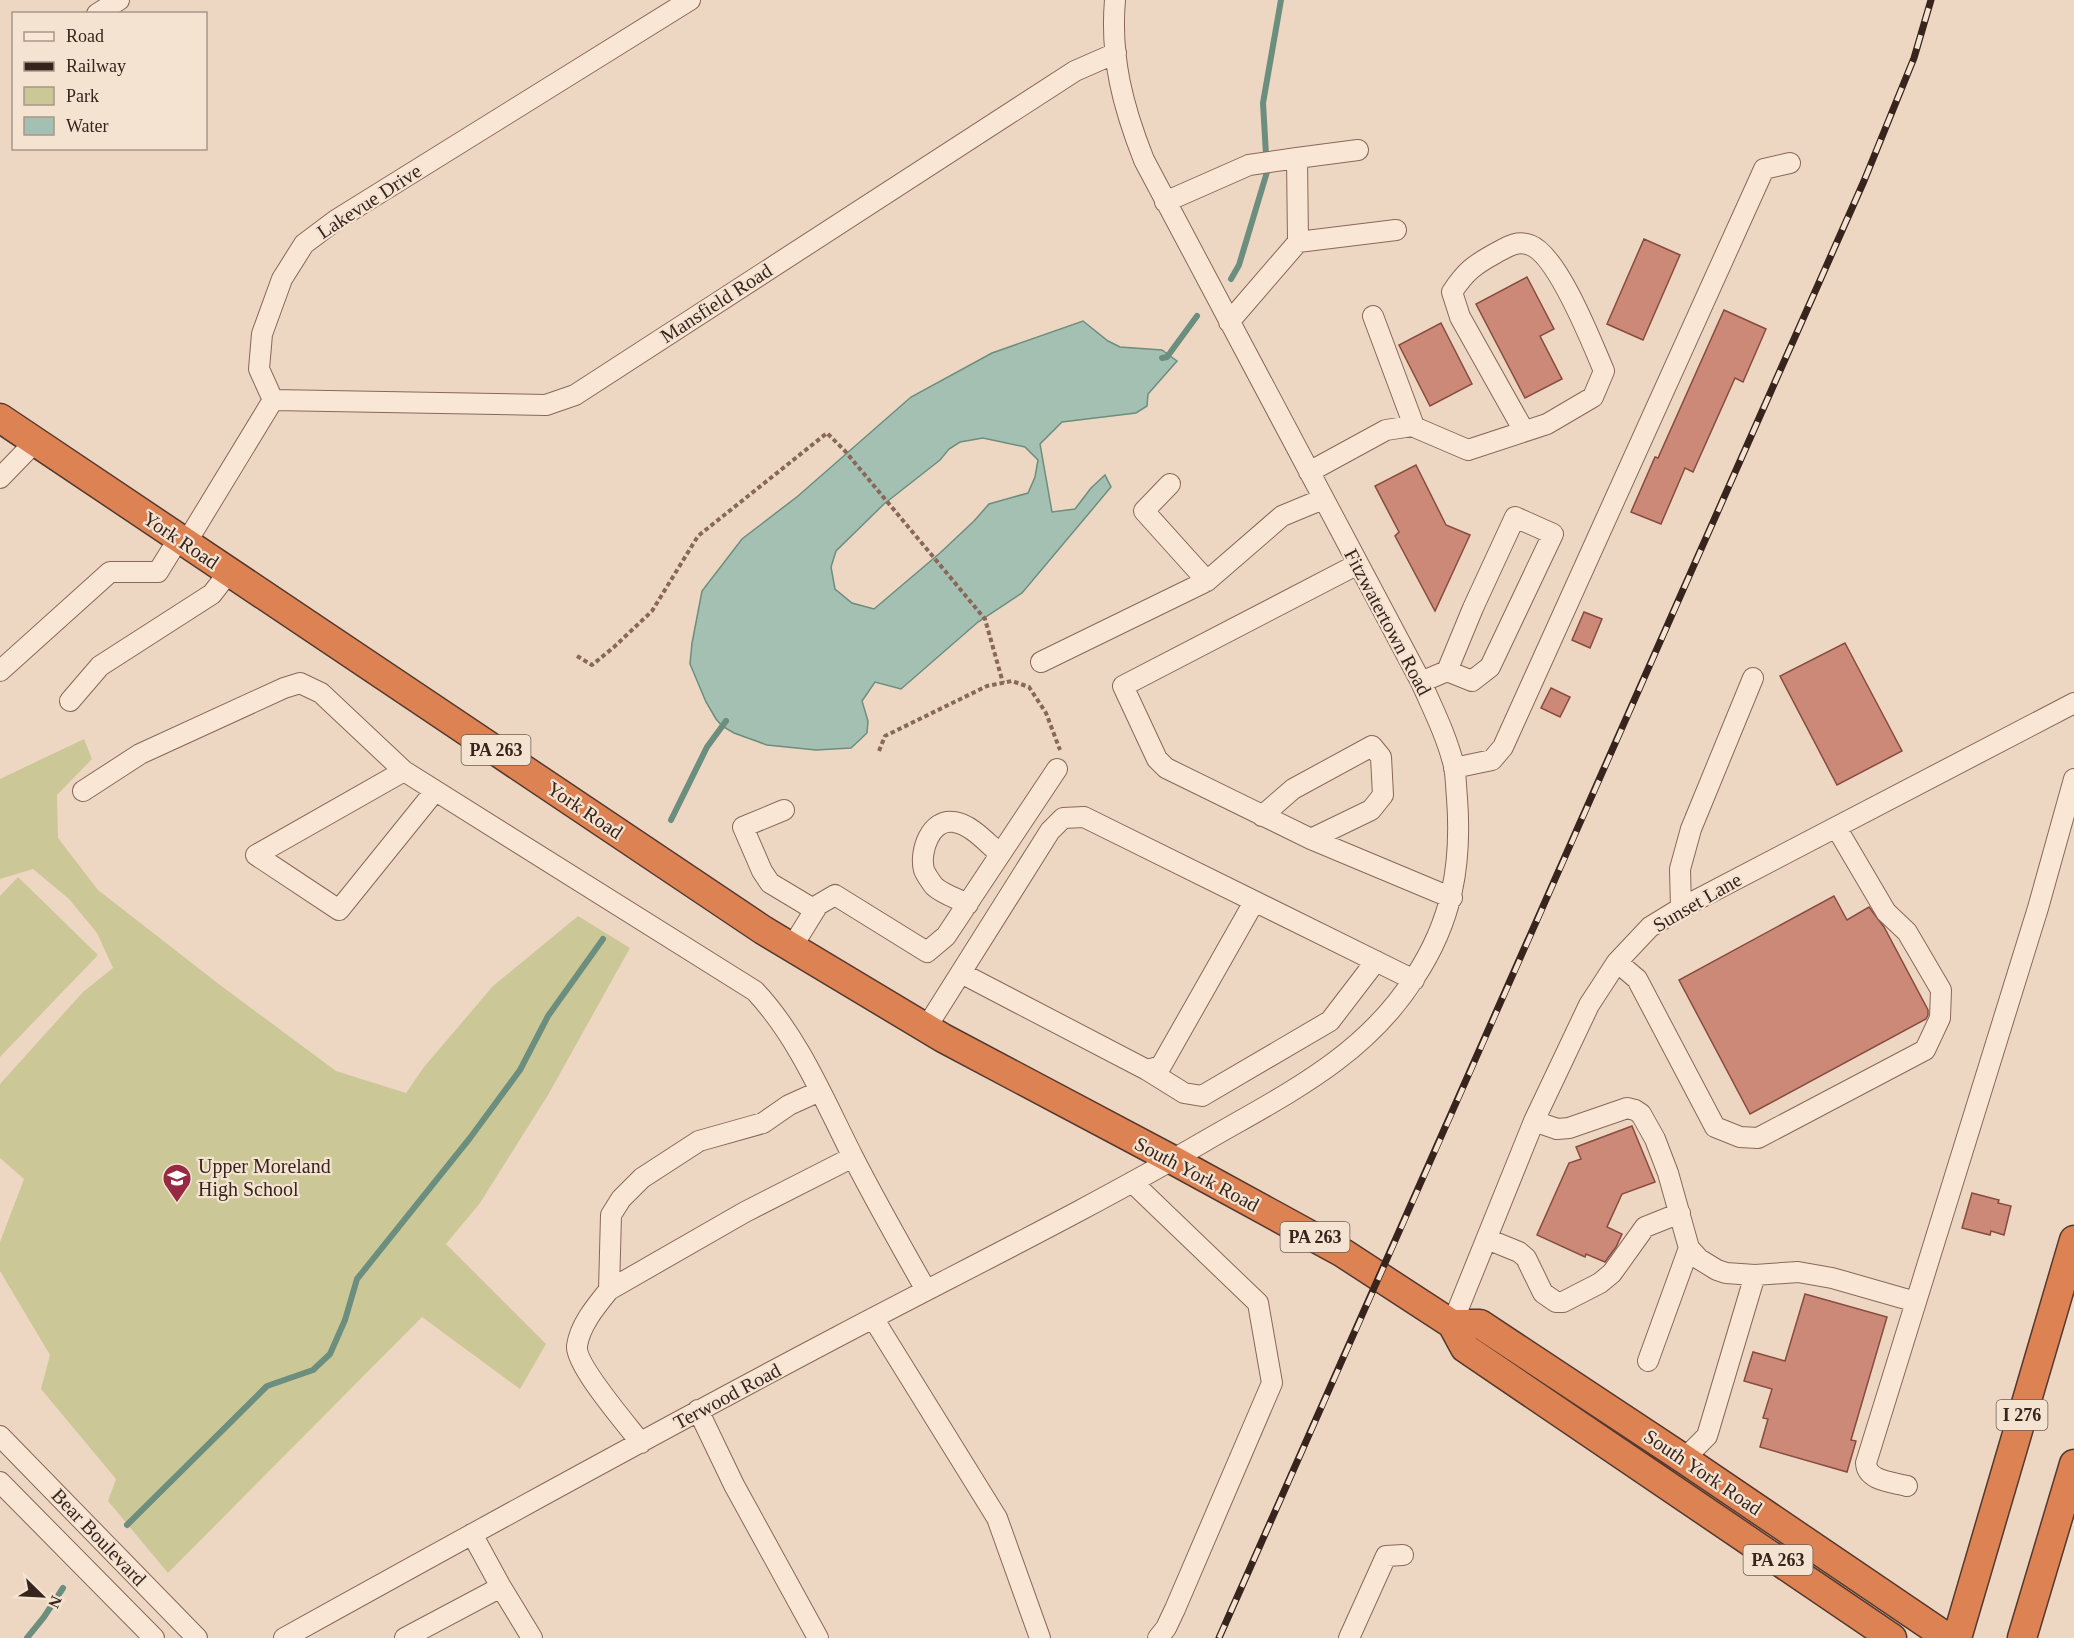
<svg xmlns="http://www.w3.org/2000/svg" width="2074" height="1638" font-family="Georgia,serif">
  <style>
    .green { fill: #ccc796 }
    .water { fill: #a4c0b2; stroke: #6b8e7e; stroke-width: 1.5; fill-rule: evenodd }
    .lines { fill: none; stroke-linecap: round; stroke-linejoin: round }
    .stream { stroke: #6b8e7e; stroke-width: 6 }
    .building { fill: #cc8978; stroke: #874c3f; stroke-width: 1.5 }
    .minor-casing { stroke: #886859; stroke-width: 22 }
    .highway-casing { stroke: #55382e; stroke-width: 31 }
    .path { stroke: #886859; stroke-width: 4; stroke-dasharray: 4.5 3; stroke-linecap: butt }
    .minor { stroke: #f9e6d5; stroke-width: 20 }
    .highway { stroke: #dd8253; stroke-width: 28 }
    .rail-casing { stroke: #37241d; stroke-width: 7 }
    .rail { stroke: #f5e3d2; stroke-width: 4.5; stroke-dasharray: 14; stroke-linecap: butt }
    .labels { text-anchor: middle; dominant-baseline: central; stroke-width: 4.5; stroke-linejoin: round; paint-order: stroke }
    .shield { fill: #f5e3d2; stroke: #705d53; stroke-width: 1.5 }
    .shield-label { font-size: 18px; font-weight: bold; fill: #37241d }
    .street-label { font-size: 20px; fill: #37241d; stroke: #f5e3d2 }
    .poi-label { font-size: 20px; fill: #37241d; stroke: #f5e3d2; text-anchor: start }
  </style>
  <rect width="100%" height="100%" fill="#eed7c2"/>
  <path class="green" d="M84 739 92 759 57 795 58 838 98 890 220 985 336 1071 406 1093 424 1067 493 986 578 916 630 948 548 1095 480 1203 446 1244 546 1344 520 1389 422 1317 168 1573 108 1501 116 1479 41 1389 50 1355 0 1271V1242L24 1179 0 1158V1084L83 992 113 968 97 933 69 899 33 869 0 879V779Z
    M18 877 98 955 0 1057V896Z"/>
  <path class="water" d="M1083 321 1108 341 1120 347 1162 350 1177 361 1148 394 1147 406 1136 413 1062 422 1040 444 1052 512 1075 509 1091 488 1105 475 1111 487 1022 593 978 622 901 689 875 682 862 701 868 721 867 733 851 748 816 750 767 745 734 733 722 726 716 719 706 702 690 664 692 643 702 591 742 539 798 496 911 397 992 353ZM983 438 1025 447 1038 460 1035 477 1028 493 989 504 974 521 940 553 874 609 852 603 835 589 831 567 836 551 884 504 940 460 949 449 960 442Z"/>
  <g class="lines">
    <path class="stream" d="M1231 279 1239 265 1267 172 1263 103 1281 0
      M1162 358 1167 357 1197 316
      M671 820 707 747 726 721
      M127 1525 267 1386 313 1370 330 1354 345 1320 357 1279 470 1138 520 1070 548 1016 603 939
      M27 1638 44 1617 63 1588"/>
  </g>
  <path class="building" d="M1644 239 1680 255 1643 340 1607 324Z
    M1527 277 1554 329 1540 336 1562 379 1525 398 1476 304Z
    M1724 310 1766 329 1743 382 1735 378 1693 472 1685 468 1661 524 1631 512 1655 457 1658 458Z
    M1441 323 1472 384 1430 406 1399 345Z
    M1416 465 1446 525 1470 535 1435 611 1395 536 1399 532 1375 486Z
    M1584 612 1602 619 1590 648 1572 640Z
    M1845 643 1902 751 1837 785 1780 676Z
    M1551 688 1570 697 1560 717 1541 708Z
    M1834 896 1847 920 1869 907 1884 927 1928 1010V1015L1926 1019 1750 1114 1679 980Z
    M1632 1126 1655 1182 1622 1194 1607 1227 1622 1234 1616 1247 1605 1262 1586 1254 1585 1257 1537 1235 1569 1163 1581 1159 1576 1147Z
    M1972 1193 1999 1200 1998 1203 2011 1206 2004 1235 1991 1231 1990 1235 1962 1228Z
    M1805 1294 1887 1317 1851 1440 1856 1441 1847 1472 1760 1447 1768 1419 1763 1418 1772 1389 1744 1381 1753 1352 1785 1361Z"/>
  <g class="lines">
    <g class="minor-casing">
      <path id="minor" d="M97 14 119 0
        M1165 202 1249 165 1297 158
        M1298 242 1396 230
        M1373 316 1414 426
        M1229 322 1298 242 1297 158 1358 150
        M273 400 546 405 575 395 1075 71 1116 53
        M1309 472 1386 430 1412 426 1468 450 1547 424 1593 397 1604 371C1592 343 1558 255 1530 245 1517 240 1507 247 1496 253 1474 265 1466 271 1452 292L1460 317 1524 431
        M0 478 35 442
        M1170 484 1144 511 1207 581
        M186 543 273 400 259 369 262 334 282 279 304 244 336 220 690 0
        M1358 564 1123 686 1157 759 1166 768 1311 839 1452 898
        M1041 662 1207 581 1282 516 1323 499
        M0 671 110 572H158L179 538
        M1421 682 1447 671 1473 608 1515 517 1553 534 1490 667 1472 681 1447 671
        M70 701 100 666 212 594 229 572
        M1454 768 1492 760 1503 747 1764 169 1790 163
        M83 791 140 754 284 688 300 683 321 693 404 771
        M435 791 339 910 256 855 404 771 755 991C799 1038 824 1100 853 1157 876 1202 901 1246 926 1290
        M784 810 743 827 762 871 770 883 815 910
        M1262 816 1293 789 1372 746 1381 757 1383 795 1371 810 1311 839
        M968 904C958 899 942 894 934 886 931 882 926 875 924 870 919 851 931 818 954 822 971 824 988 844 1000 854
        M1681 908 1680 869 1691 829 1753 678
        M792 947 818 905 835 895 927 952 946 936 1057 769
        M1617 962 1637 979 1715 1127 1740 1137 1758 1138 1925 1050 1940 1018 1941 990 1907 932 1886 912 1836 827
        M961 973 1147 1070 1161 1066 1254 902
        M926 1028 1050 831 1063 818 1084 817 1414 980
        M1147 1070 1184 1093 1202 1096 1330 1021 1376 961
        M1534 1121 1557 1129 1569 1128 1627 1108 1635 1110 1641 1114 1655 1139 1668 1173 1689 1248 1699 1259 1717 1270 1726 1273 1755 1275
        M1132 1182 1258 1303 1272 1383 1175 1609 1166 1628 1158 1638
        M1487 1239 1519 1252 1526 1258 1543 1293 1556 1302H1563L1600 1283 1612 1273 1645 1227 1680 1213
        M609 1290 611 1215 621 1199 642 1178 699 1141 763 1123 789 1105 820 1091
        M873 1318 997 1518 1040 1638
        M1452 1324 1534 1121 1589 1005 1617 962 1650 927 1681 908 2074 703
        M1648 1361 1689 1248
        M698 1410 734 1485 818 1638
        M0 1436 197 1638
        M641 1443C628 1426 575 1365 577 1346 580 1325 596 1306 609 1290L745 1212 853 1157
        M1684 1459 1707 1436 1755 1275 1798 1272 1832 1278 1916 1302
        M0 1482 154 1638
        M1907 1486C1892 1482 1867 1481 1866 1463L2038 908 2074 779
        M501 1587 532 1638
        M284 1638C468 1536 651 1435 837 1337 960 1272 1085 1211 1205 1141 1284 1095 1364 1058 1415 977 1452 921 1462 865 1457 798 1456 788 1456 776 1454 766 1447 737 1433 709 1421 682L1144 160C1123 107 1110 58 1115 0
        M405 1638 501 1587 472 1534
        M1349 1638 1386 1556 1403 1555"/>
    </g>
    <g class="highway-casing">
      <path id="highway" d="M0 418 763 930 943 1038 1173 1160 1343 1253 1452 1324 1465 1348 1892 1638
        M1452 1324H1480L1684 1459 1948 1638
        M1957 1638 2074 1240
        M2022 1638 2074 1464"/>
    </g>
    <path class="path" d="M577 656 592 665 614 647 652 611 698 536 827 433 845 451 985 619 1003 683
      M879 751 885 736 987 686 1012 681 1029 687 1046 713 1060 750"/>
    <use href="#minor" class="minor"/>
    <use href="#highway" class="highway"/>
    <g class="rail-casing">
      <path id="rail" d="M1219 1638C1435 1153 1649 667 1864 181L1914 58 1931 0"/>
    </g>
    <use href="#rail" class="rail"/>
  </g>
  <defs>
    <g id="school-pin" transform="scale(1.5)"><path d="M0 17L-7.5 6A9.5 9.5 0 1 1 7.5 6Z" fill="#972942" stroke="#f5e3d2"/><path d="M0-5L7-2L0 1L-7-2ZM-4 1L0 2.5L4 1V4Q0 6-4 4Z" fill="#fff"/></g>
  </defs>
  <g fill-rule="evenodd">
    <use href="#school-pin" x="177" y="1178"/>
  </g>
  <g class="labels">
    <g class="shield">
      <rect x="461.5" y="735" width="69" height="30" rx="4.5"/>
      <rect x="1280.5" y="1222" width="69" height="30" rx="4.5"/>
      <rect x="1996.5" y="1400" width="51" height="30" rx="4.5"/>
      <rect x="1743.5" y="1545" width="69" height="30" rx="4.5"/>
    </g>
    <g class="shield-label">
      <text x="496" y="750">PA 263</text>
      <text x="1315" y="1237">PA 263</text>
      <text x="2022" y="1415">I 276</text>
      <text x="1778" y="1560">PA 263</text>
    </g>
    <g class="street-label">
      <text transform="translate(369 201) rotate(-33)">Lakevue Drive</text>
      <text transform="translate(716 303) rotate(-33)">Mansfield Road</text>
      <text transform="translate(181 540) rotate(34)">York Road</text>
      <text transform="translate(1388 622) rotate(62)">Fitzwatertown Road</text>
      <text transform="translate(585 810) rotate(34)">York Road</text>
      <text transform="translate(1697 902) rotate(-30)">Sunset Lane</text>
      <text transform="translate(1197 1174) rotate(28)">South York Road</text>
      <text transform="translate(727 1396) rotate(-28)">Terwood Road</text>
      <text transform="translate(1703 1472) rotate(34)">South York Road</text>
      <text transform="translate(99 1537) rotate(46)">Bear Boulevard</text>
    </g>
    <g class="poi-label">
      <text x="198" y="1166">Upper Moreland<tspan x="198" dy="23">High School</tspan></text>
    </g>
  </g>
  <rect x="12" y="12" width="195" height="138" fill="#f5e3d2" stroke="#a9978a" stroke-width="1.5"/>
  <rect x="24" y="32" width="30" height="9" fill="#f9e6d5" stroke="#a9978a" stroke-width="1.5"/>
  <text x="66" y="42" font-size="18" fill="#37241d">Road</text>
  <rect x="24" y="62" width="30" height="9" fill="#37241d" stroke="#a9978a" stroke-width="1.5"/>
  <text x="66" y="72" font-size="18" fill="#37241d">Railway</text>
  <rect x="24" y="87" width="30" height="18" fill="#ccc796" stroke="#a9978a" stroke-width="1.5"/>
  <text x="66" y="102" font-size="18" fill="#37241d">Park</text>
  <rect x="24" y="117" width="30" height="18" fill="#a4c0b2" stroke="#a9978a" stroke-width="1.5"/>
  <text x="66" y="132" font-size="18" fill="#37241d">Water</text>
  <g transform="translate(42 1596) rotate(114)" stroke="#f5e3d2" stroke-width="4.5" paint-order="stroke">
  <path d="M0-4.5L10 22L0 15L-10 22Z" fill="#37241d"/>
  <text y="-9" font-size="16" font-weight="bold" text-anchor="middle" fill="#37241d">N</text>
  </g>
</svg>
